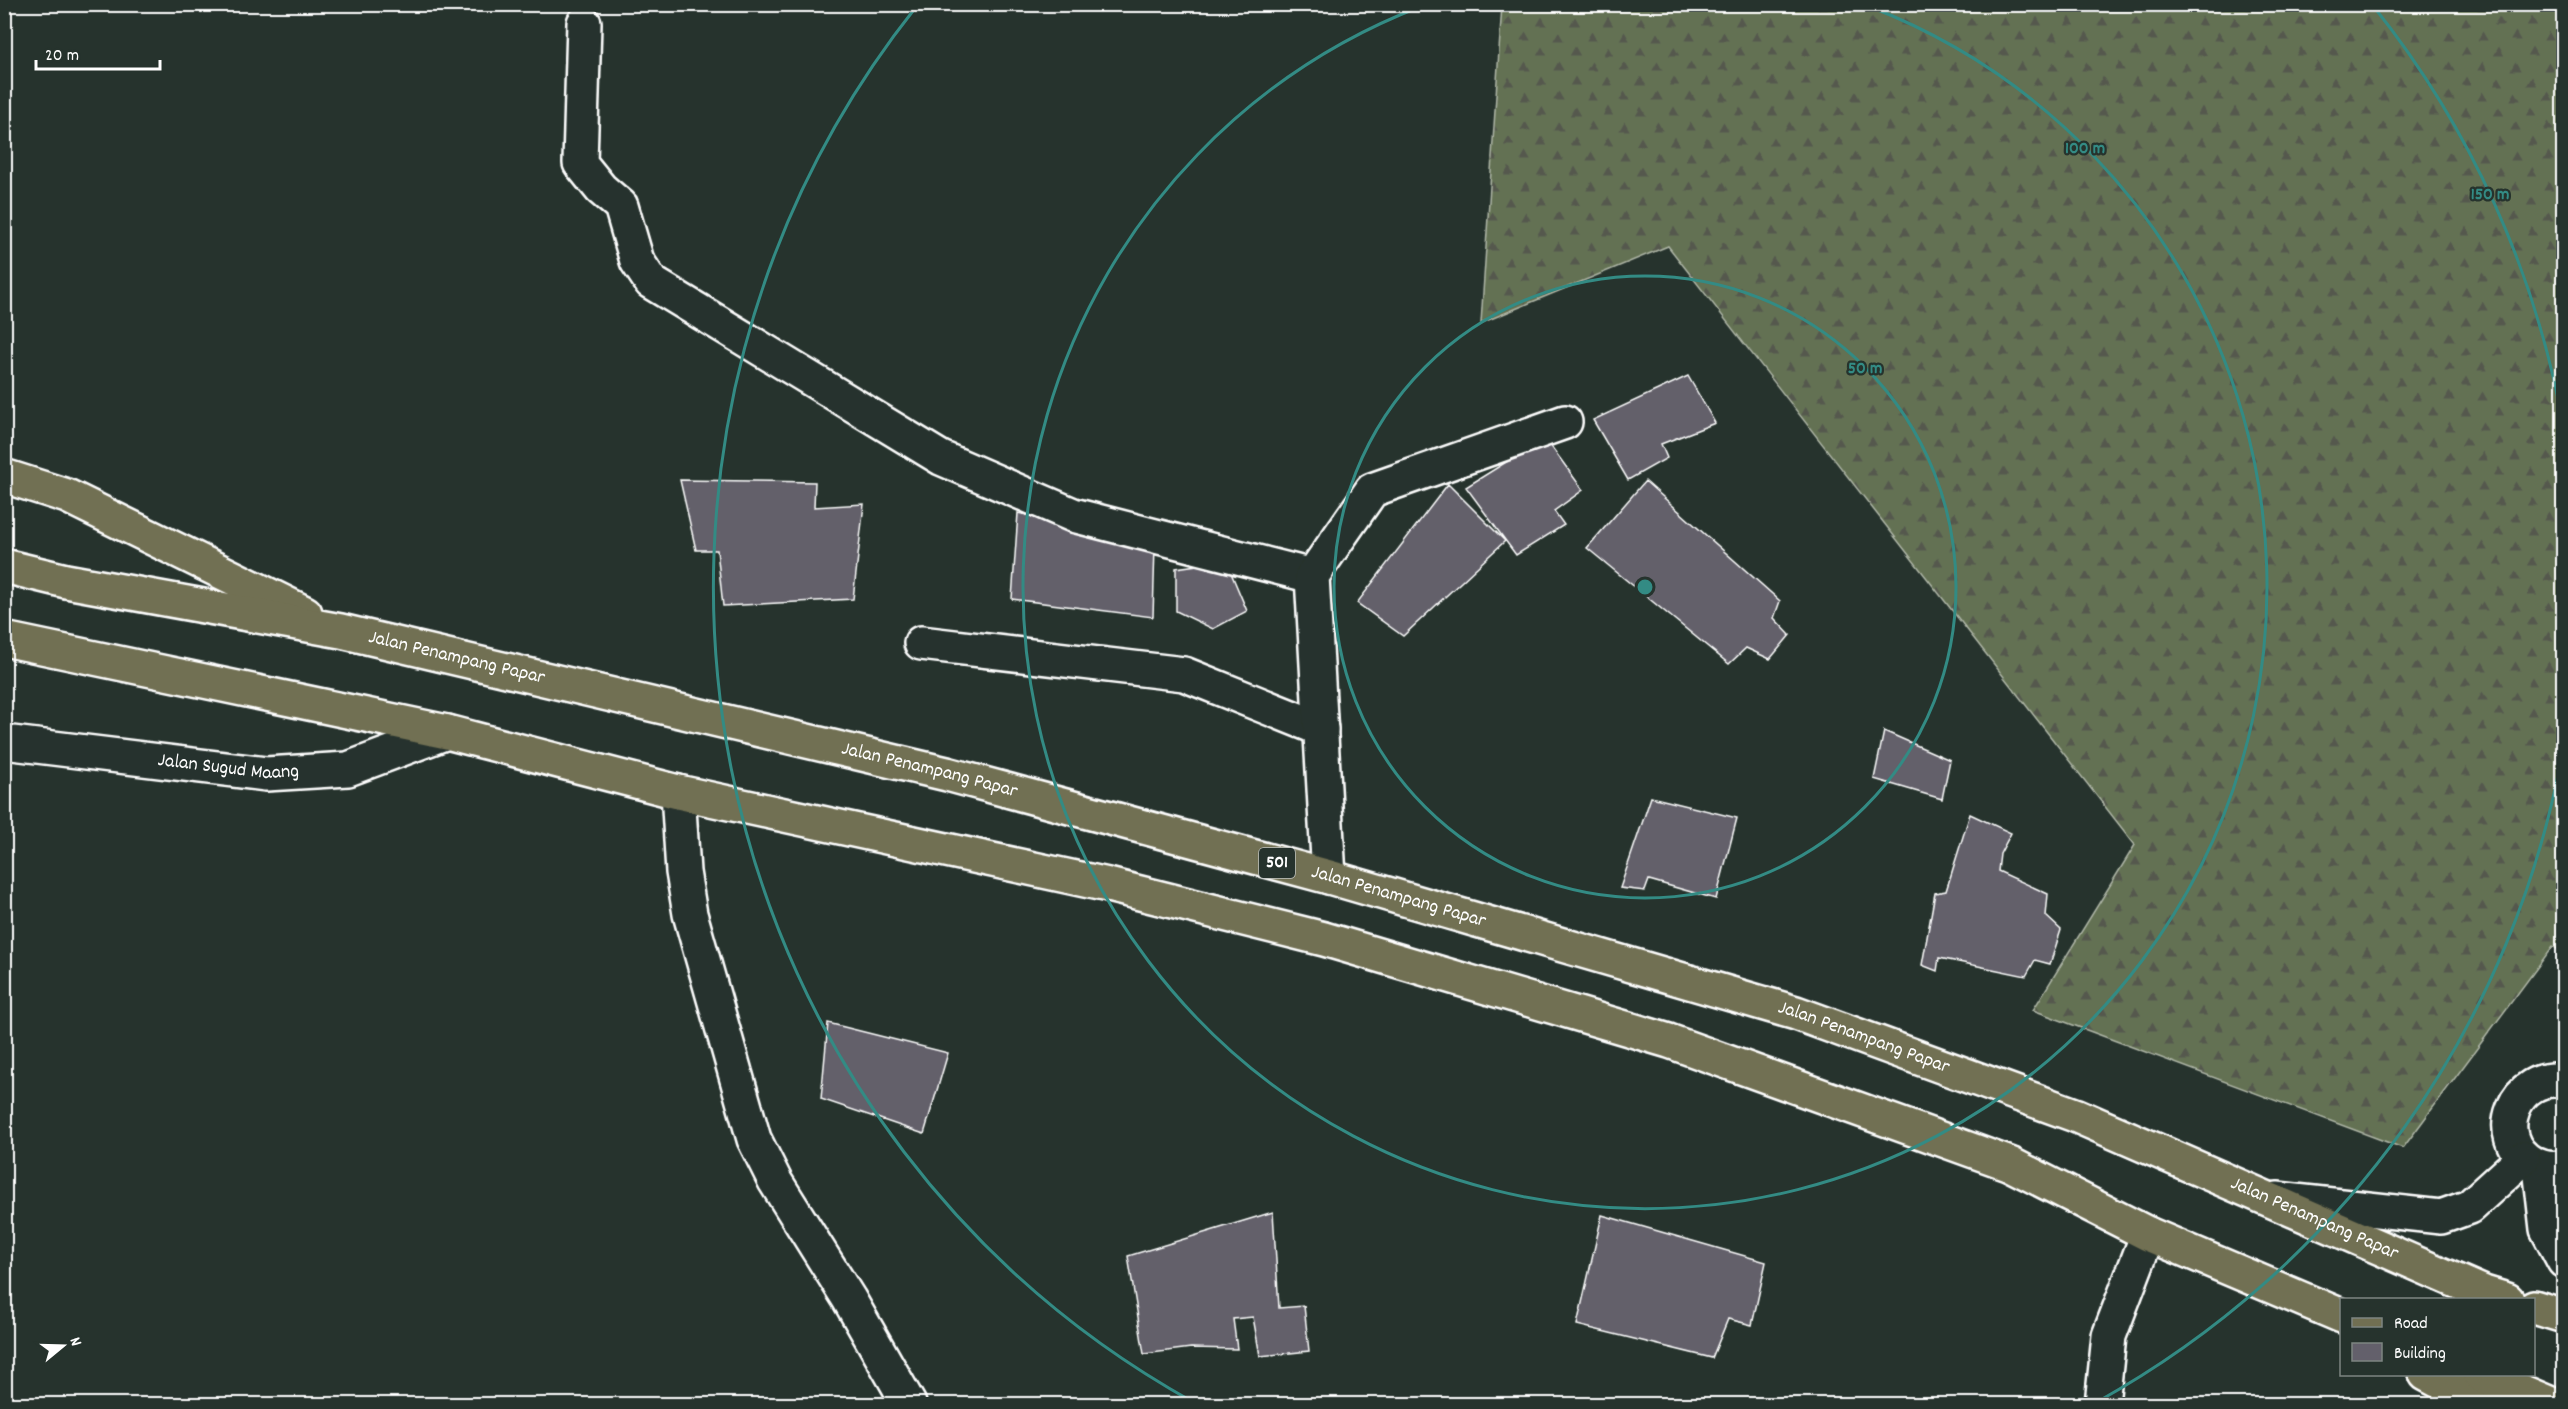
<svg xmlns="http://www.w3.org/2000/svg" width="2568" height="1409" font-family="Dekko,sans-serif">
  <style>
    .forest { fill: url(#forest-firs); stroke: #b1b8a9; stroke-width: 1.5 }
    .building { fill: #63606b; stroke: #fff; stroke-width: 1.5 }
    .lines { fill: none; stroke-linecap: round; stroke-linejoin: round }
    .minor-casing { stroke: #fff; stroke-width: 38 }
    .major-casing { stroke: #fff; stroke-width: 38 }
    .minor { stroke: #26332d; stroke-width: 33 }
    .major { stroke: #716f52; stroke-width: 33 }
    .ring { fill: none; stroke: #338b84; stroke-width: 3 }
    .labels { text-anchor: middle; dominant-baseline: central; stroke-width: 4.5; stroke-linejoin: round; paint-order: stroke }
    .shield { fill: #26332d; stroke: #bec2c0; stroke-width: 1.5 }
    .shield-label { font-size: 18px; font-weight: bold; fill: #fff }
    .street-label { font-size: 20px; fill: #fff; stroke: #26332d }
    .centre { fill: #338b84; stroke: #26332d; stroke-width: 3 }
    .ring-label { font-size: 18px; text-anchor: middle; font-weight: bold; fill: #338b84; stroke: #26332d; stroke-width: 4.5; stroke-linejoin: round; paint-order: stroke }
  </style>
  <defs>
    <pattern id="forest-firs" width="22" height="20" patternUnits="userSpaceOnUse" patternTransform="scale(1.5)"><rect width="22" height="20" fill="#637153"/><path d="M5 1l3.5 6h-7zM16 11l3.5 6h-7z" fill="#54594e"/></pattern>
  </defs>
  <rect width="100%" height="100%" fill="#26332d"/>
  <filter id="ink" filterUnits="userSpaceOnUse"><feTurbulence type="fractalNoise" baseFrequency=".0167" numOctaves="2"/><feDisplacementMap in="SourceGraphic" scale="12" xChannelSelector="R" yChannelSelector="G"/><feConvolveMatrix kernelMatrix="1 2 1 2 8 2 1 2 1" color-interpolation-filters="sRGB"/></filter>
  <g filter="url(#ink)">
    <path class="forest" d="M1502 5H2563V954L2553 946 2403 1148 2033 1010 2135 845 1668 246 1481 323Z"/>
    <path class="building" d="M1688 376 1715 423 1661 444 1667 458 1628 480 1593 420Z
      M1545 438 1583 490 1554 511 1564 525 1516 555 1466 487Z
      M680 480 815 482 814 507 864 504 853 599 723 606 717 550H696Z
      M1645 481 1780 601 1774 618 1790 635 1770 659 1746 648 1729 664 1587 548Z
      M1448 484 1505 541 1403 636 1357 603Z
      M1018 513 1155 545 1153 617 1012 599Z
      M1226 561 1247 611 1213 629 1176 611V568Z
      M1884 731 1950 760 1942 799 1874 779Z
      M1651 797 1737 818 1716 899 1649 880 1645 891 1620 888Z
      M1970 814 2011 833 2000 854 1998 871 2048 894 2046 916 2061 930 2050 964 2035 960 2026 976 1939 958 1937 971 1922 965 1935 893 1946 891Z
      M828 1023 948 1053 924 1134 821 1099Z
      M1273 1212 1279 1308 1304 1306 1309 1351 1260 1356 1253 1317 1233 1319 1237 1349 1191 1348 1144 1354 1128 1256Z
      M1602 1215 1766 1262 1752 1325 1728 1319 1712 1358 1577 1325Z"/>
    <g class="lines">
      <g class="minor-casing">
        <g id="minor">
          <path d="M584 23 580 163 601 189 621 206 637 261 651 282 941 458 1073 515 1312 576"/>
          <path d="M921 643 1184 674 1321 729"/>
          <path id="s1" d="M4 742 266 774 348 769 447 732"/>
          <path d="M678 792 683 872 690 914 754 1139 775 1181 849 1299 909 1404"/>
          <path d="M1329 877 1312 576 1372 490 1565 422"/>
          <path d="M2564 1081C2515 1071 2488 1138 2532 1163 2542 1168 2553 1170 2564 1167"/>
          <path d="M2540 1167 2547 1229 2564 1261"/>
          <path d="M2277 1199 2441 1217 2469 1207 2523 1158"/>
          <path d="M2102 1404 2109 1336 2148 1234"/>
        </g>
      </g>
      <g class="major-casing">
        <g id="major">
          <path d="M4 476 67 496 305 613"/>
          <path id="s2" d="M4 566 66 581 341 631 947 774 1329 877 1796 1013 2075 1115 2484 1293 2507 1300"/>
          <path d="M4 639 447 732 678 792 1108 885 1324 939 1669 1041 2010 1164 2148 1234 2342 1316"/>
          <path d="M2534 1307 2564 1316"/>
          <path d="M2426 1374 2481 1404"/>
          <path d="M2480 1374 2551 1404"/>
        </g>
      </g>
      <use href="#minor" class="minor"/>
      <use href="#major" class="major"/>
    </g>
  </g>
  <g class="ring">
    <circle cx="1645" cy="587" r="311"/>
    <path d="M1868 6A622 622 0 1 1 1422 6"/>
    <path d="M2563 749A932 932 0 0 1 2097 1402M1193 1402A932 932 0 0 1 916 7M2374 7A932 932 0 0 1 2563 425"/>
  </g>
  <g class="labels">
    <rect class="shield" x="1259" y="848" width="36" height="30" rx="4.5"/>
    <g class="shield-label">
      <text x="1277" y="863">501</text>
    </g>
    <g class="street-label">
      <text stroke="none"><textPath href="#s2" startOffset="462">Jalan Penampang Papar</textPath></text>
      <text stroke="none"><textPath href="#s1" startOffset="226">Jalan Sugud Maang</textPath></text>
      <text stroke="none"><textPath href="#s2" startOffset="948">Jalan Penampang Papar</textPath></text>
      <text stroke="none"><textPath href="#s2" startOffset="1434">Jalan Penampang Papar</textPath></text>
      <text stroke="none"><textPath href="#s2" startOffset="1920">Jalan Penampang Papar</textPath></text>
      <text stroke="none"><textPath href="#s2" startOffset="2406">Jalan Penampang Papar</textPath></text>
    </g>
  </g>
  <circle cx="1645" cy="587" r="9" class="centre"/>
  <g class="ring-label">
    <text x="2085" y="153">100 m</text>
    <text x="2490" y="199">150 m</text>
    <text x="1865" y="373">50 m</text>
  </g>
  <rect width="2568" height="1409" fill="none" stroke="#26332d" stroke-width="24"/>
  <rect x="12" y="12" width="2544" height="1385" fill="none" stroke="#fff" stroke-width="2" filter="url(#ink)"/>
  <rect x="2340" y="1298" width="195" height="78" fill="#26332d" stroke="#7d8581" stroke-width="1.5"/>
  <rect x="2352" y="1318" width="30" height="9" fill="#716f52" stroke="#7d8581" stroke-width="1.5"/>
  <text x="2394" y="1328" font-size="18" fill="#ffffff">Road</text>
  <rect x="2352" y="1343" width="30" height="18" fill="#63606b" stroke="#7d8581" stroke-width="1.5"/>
  <text x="2394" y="1358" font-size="18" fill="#ffffff">Building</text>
  <g transform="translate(63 1346) rotate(71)" stroke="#26332d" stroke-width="4.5" paint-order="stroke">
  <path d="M0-4.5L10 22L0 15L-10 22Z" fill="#ffffff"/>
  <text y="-9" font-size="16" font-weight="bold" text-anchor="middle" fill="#ffffff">N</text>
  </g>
  <path d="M36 60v9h124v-9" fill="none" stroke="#ffffff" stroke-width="3"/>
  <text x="45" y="60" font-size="18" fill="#ffffff" stroke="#26332d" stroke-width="4.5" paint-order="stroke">20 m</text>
</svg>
